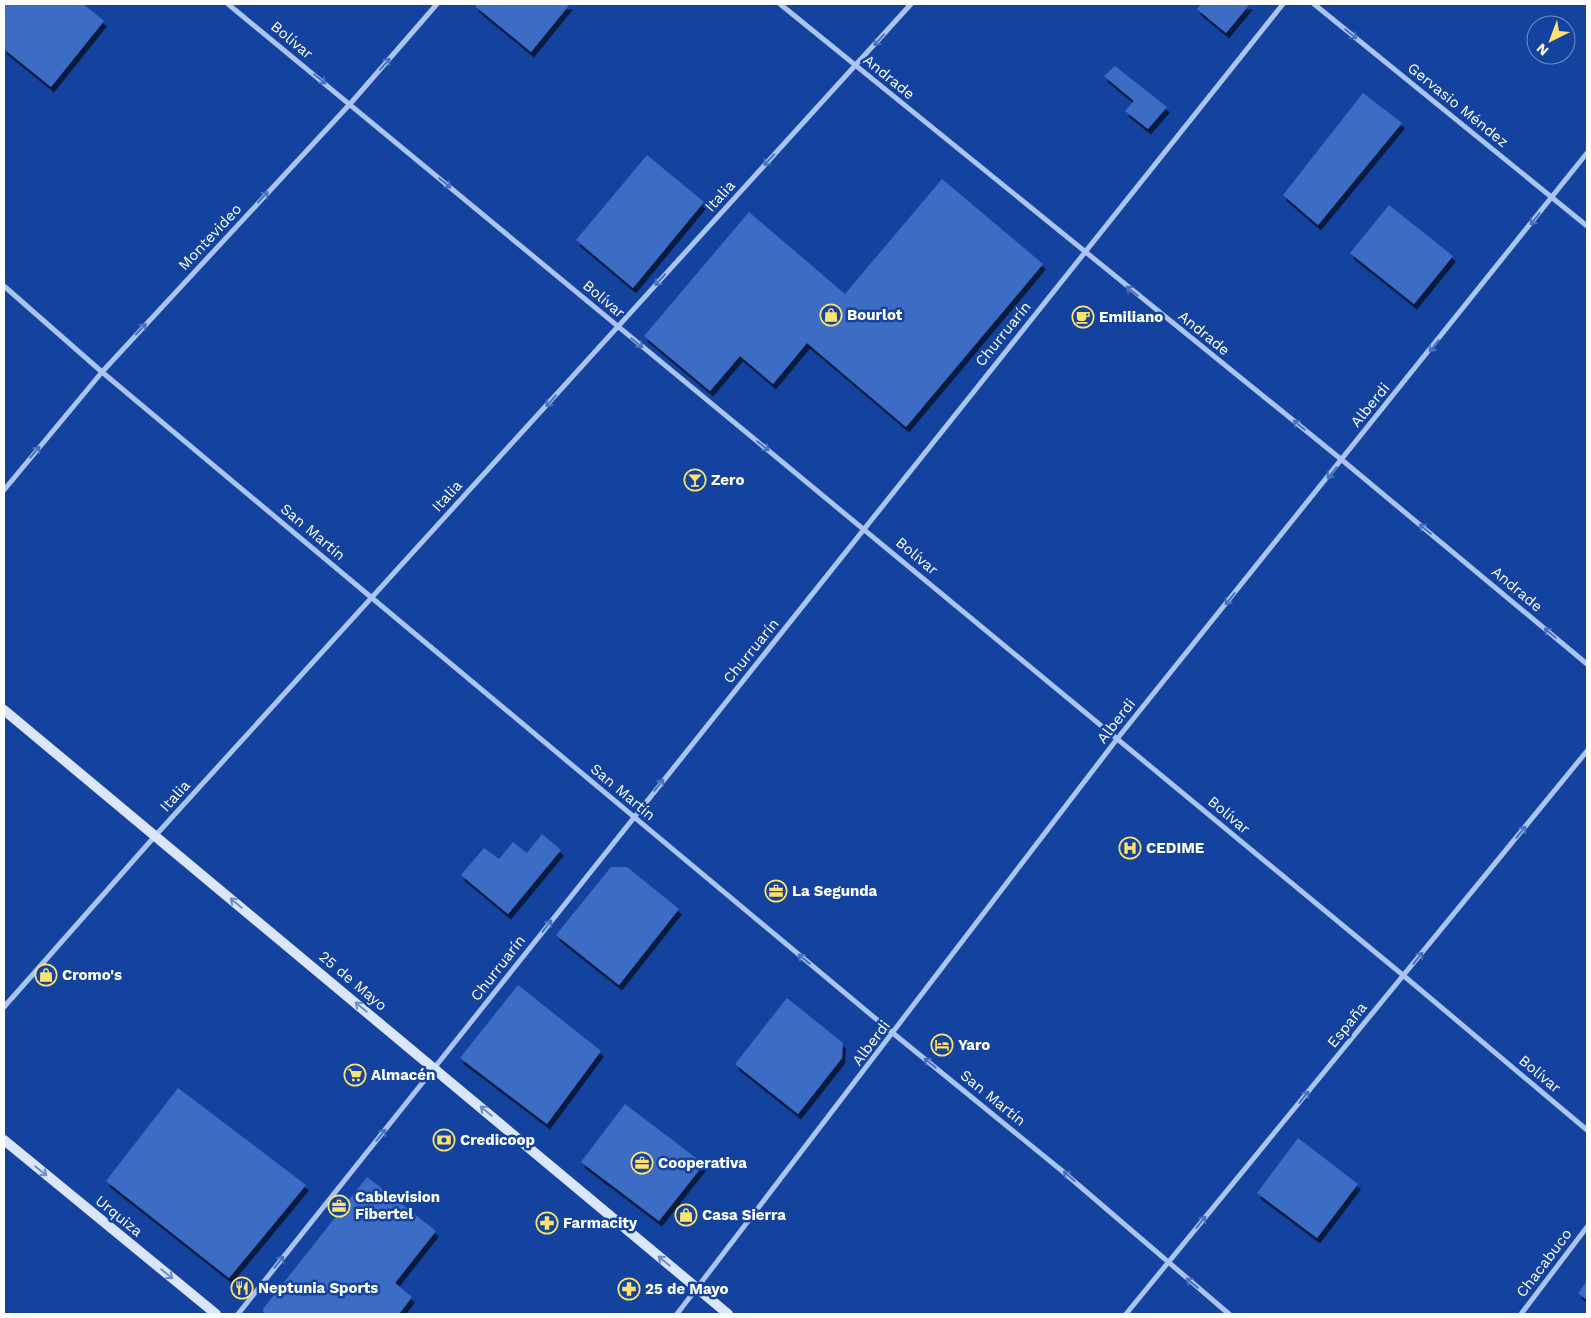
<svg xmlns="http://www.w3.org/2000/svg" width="1591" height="1318" font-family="'Work Sans',sans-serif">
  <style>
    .building { fill: #3c6cc5; filter: url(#shadow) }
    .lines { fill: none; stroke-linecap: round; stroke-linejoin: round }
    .street { stroke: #aac5f4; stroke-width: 5 }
    .secondary { stroke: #dae6fd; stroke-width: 10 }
    .oneway { stroke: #4870bc }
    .oneway2 { stroke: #6d8cc9 }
    .labels { text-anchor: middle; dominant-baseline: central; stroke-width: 5; stroke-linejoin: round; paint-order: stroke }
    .street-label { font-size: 15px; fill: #fff; stroke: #13439e }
    .poi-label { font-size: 15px; font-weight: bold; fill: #fff; stroke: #13439e; text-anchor: start }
  </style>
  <defs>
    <filter id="shadow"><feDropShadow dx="3" dy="5.5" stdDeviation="0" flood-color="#0009"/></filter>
  </defs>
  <rect width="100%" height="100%" fill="#13439e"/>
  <path class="building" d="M4 4H83L104 21 51 87 4 49Z
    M477 4H570L531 52 475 6Z
    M1201 4H1250L1226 33 1197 9Z
    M1115 66 1167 107 1148 129 1125 111 1134 101 1104 76Z
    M1363 93 1402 123 1318 225 1283 195Z
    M647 155 704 202 633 288 576 240Z
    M942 179 1043 264 906 427 807 343 773 384 740 356 710 391 644 336 749 212 845 294Z
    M1389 205 1453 256 1414 304 1350 253Z
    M542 834 561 850 508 914 461 875 484 848 499 859 513 842 527 853Z
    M611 867H627L679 909 619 985 556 935Z
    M518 985 601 1051 547 1124 460 1058Z
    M787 998 843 1043 842 1058 798 1114 735 1064Z
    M178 1088 306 1185 229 1278 106 1181Z
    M625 1104 704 1164 659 1221 581 1162Z
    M1298 1138 1358 1184 1317 1238 1257 1193Z
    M367 1177 436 1231 395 1283 412 1297 399 1314H264L263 1309Z
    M1587 1281V1300L1578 1293Z"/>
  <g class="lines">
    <path class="street" d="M228 4 1404 976 1587 1130
      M780 4 1342 460 1587 664
      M1314 4 1587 226
      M4 286 102 372 372 598 894 1034 1061 1170 1229 1314
      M4 490 102 372 350 104 437 4
      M4 1007 155 836 911 4
      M238 1314 1283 4
      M677 1314 1117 739 1587 153
      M1126 1314 1587 751
      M1521 1314 1587 1227"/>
    <path class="secondary" d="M4 710 728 1314
      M4 1140 216 1314"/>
  </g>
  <defs><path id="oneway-shaft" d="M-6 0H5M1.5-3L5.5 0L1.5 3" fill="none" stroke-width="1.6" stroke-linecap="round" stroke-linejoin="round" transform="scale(1.25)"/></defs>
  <g class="oneway">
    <use href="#oneway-shaft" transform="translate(1351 34) rotate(39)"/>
    <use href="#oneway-shaft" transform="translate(879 40) rotate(132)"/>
    <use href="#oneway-shaft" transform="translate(385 64) rotate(-49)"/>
    <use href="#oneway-shaft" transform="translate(320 79) rotate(40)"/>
    <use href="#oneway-shaft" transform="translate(769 160) rotate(132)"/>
    <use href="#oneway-shaft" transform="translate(445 183) rotate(40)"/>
    <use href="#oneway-shaft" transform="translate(263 197) rotate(-47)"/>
    <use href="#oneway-shaft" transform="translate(1535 219) rotate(129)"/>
    <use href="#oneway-shaft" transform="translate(660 280) rotate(132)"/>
    <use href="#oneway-shaft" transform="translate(1132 291) rotate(-141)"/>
    <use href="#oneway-shaft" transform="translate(141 329) rotate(-47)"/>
    <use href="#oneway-shaft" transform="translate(637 343) rotate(39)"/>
    <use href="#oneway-shaft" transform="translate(1434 346) rotate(129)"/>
    <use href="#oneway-shaft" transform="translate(551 401) rotate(132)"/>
    <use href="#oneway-shaft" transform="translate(1299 425) rotate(-141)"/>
    <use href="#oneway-shaft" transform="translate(763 446) rotate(39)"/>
    <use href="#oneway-shaft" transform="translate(35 452) rotate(-50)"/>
    <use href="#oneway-shaft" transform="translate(1332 473) rotate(129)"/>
    <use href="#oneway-shaft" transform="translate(1425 529) rotate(-140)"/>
    <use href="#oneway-shaft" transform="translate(1230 599) rotate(129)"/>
    <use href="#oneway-shaft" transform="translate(1550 633) rotate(-140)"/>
    <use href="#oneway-shaft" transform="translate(659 785) rotate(-51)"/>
    <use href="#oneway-shaft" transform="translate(1521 832) rotate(-51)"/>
    <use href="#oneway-shaft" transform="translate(547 926) rotate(-52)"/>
    <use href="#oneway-shaft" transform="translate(1418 958) rotate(-51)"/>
    <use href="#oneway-shaft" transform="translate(804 959) rotate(-140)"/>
    <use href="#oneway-shaft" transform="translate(930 1063) rotate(-141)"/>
    <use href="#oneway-shaft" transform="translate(1304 1097) rotate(-51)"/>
    <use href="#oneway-shaft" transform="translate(381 1135) rotate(-51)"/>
    <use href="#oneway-shaft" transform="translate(1069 1176) rotate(-139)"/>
    <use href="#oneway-shaft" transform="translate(1201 1222) rotate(-51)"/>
    <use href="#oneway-shaft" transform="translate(279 1262) rotate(-51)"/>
    <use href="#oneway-shaft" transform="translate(1192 1283) rotate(-140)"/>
  </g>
  <g class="oneway2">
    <use href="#oneway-shaft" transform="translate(236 903) rotate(-140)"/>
    <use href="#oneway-shaft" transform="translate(361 1007) rotate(-140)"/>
    <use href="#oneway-shaft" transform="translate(486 1111) rotate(-140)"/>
    <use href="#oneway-shaft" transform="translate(41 1171) rotate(39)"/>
    <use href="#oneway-shaft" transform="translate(664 1261) rotate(-140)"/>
    <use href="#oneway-shaft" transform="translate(167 1274) rotate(39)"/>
  </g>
  <defs>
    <g id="shop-ring" transform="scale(1.125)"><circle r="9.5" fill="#13439e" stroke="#ffe26d" stroke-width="1.5"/><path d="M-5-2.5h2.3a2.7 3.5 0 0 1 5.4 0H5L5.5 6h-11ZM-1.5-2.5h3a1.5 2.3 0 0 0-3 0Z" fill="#ffe26d"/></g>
    <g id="cafe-ring" transform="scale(1.125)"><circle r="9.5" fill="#13439e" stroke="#ffe26d" stroke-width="1.5"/><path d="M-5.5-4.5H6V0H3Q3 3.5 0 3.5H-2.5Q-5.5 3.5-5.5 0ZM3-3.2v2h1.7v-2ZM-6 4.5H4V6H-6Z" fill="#ffe26d"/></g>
    <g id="bar-ring" transform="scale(1.125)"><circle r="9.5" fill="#13439e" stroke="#ffe26d" stroke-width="1.5"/><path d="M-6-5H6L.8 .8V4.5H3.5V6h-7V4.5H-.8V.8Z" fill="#ffe26d"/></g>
    <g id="hospital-ring" transform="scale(1.125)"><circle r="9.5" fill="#13439e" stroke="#ffe26d" stroke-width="1.5"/><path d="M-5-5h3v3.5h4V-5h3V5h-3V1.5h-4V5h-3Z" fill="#ffe26d"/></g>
    <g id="office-ring" transform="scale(1.125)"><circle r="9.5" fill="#13439e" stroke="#ffe26d" stroke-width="1.5"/><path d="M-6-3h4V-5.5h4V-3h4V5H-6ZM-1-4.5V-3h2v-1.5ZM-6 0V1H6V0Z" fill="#ffe26d"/></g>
    <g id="hotel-ring" transform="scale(1.125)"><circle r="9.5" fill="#13439e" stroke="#ffe26d" stroke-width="1.5"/><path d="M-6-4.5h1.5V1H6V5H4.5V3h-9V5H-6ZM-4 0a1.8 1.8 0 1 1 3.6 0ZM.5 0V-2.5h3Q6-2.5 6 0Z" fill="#ffe26d"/></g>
    <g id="supermarket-ring" transform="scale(1.125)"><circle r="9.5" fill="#13439e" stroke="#ffe26d" stroke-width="1.5"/><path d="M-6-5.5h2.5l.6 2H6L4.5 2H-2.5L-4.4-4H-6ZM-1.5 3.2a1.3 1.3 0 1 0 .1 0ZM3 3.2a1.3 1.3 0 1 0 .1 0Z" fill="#ffe26d"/></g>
    <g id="bank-ring" transform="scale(1.125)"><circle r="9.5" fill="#13439e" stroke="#ffe26d" stroke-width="1.5"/><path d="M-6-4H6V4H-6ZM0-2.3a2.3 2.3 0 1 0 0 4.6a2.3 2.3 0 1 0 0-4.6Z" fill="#ffe26d"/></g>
    <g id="pharmacy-ring" transform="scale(1.125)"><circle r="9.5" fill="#13439e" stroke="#ffe26d" stroke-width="1.5"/><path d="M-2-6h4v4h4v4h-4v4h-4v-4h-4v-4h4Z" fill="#ffe26d"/></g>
    <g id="restaurant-ring" transform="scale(1.125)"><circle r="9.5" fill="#13439e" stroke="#ffe26d" stroke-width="1.5"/><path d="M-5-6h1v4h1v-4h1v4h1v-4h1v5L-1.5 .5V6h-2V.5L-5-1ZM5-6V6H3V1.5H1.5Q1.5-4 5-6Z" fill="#ffe26d"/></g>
  </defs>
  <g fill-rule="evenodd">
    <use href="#shop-ring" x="831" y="315"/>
    <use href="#cafe-ring" x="1083" y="317"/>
    <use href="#bar-ring" x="695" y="480"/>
    <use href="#hospital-ring" x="1130" y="848"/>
    <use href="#office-ring" x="776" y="891"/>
    <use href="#shop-ring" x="46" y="975"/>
    <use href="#hotel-ring" x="942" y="1045"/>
    <use href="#supermarket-ring" x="355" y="1075"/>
    <use href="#bank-ring" x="444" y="1140"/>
    <use href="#office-ring" x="642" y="1163"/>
    <use href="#office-ring" x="339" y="1206"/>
    <use href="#shop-ring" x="686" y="1215"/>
    <use href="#pharmacy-ring" x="547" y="1223"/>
    <use href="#restaurant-ring" x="242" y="1288"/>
    <use href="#pharmacy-ring" x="629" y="1289"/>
  </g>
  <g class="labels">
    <g class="street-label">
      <text transform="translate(292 40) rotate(40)">Bolívar</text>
      <text transform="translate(889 77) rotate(39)">Andrade</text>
      <text transform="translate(1458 105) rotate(39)">Gervasio Méndez</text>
      <text transform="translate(720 196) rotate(-48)">Italia</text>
      <text transform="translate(210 237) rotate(-47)">Montevideo</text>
      <text transform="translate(604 299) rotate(40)">Bolívar</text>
      <text transform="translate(1204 333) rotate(39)">Andrade</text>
      <text transform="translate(1003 334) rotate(-51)">Churruarín</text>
      <text transform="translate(1370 405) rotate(-51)">Alberdi</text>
      <text transform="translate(447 496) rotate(-48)">Italia</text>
      <text transform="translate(313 532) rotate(40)">San Martín</text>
      <text transform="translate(917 556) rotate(40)">Bolívar</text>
      <text transform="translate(1517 589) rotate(40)">Andrade</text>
      <text transform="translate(751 651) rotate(-51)">Churruarín</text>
      <text transform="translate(1116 721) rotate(-52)">Alberdi</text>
      <text transform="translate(623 792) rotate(40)">San Martín</text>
      <text transform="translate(175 796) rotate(-48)">Italia</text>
      <text transform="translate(1229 815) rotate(40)">Bolívar</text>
      <text transform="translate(498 968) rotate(-52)">Churruarín</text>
      <text transform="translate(353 981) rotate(40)">25 de Mayo</text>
      <text transform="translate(1347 1025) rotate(-51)">España</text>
      <text transform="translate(871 1043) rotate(-53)">Alberdi</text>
      <text transform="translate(1540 1074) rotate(40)">Bolívar</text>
      <text transform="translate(993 1098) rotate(39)">San Martín</text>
      <text transform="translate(119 1216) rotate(39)">Urquiza</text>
      <text transform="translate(1544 1263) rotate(-53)">Chacabuco</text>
    </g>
    <g class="poi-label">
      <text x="847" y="315">Bourlot</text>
      <text x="1099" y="317">Emiliano</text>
      <text x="711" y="480">Zero</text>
      <text x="1146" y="848">CEDIME</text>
      <text x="792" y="891">La Segunda</text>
      <text x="62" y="975">Cromo's</text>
      <text x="958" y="1045">Yaro</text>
      <text x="371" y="1075">Almacén</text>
      <text x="460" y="1140">Credicoop</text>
      <text x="658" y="1163">Cooperativa</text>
      <text x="355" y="1197">Cablevision<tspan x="355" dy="17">Fibertel</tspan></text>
      <text x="702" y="1215">Casa Sierra</text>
      <text x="563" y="1223">Farmacity</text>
      <text x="258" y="1288">Neptunia Sports</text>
      <text x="645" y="1289">25 de Mayo</text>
    </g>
  </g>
  <rect width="1591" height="1318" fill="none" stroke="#ffffff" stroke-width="10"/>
  <g transform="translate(1551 40) rotate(222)"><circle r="24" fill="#13439e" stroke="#718ec5"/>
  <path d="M0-4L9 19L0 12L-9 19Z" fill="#ffe26d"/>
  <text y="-8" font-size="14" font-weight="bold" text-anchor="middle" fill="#ffffff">N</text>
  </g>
</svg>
